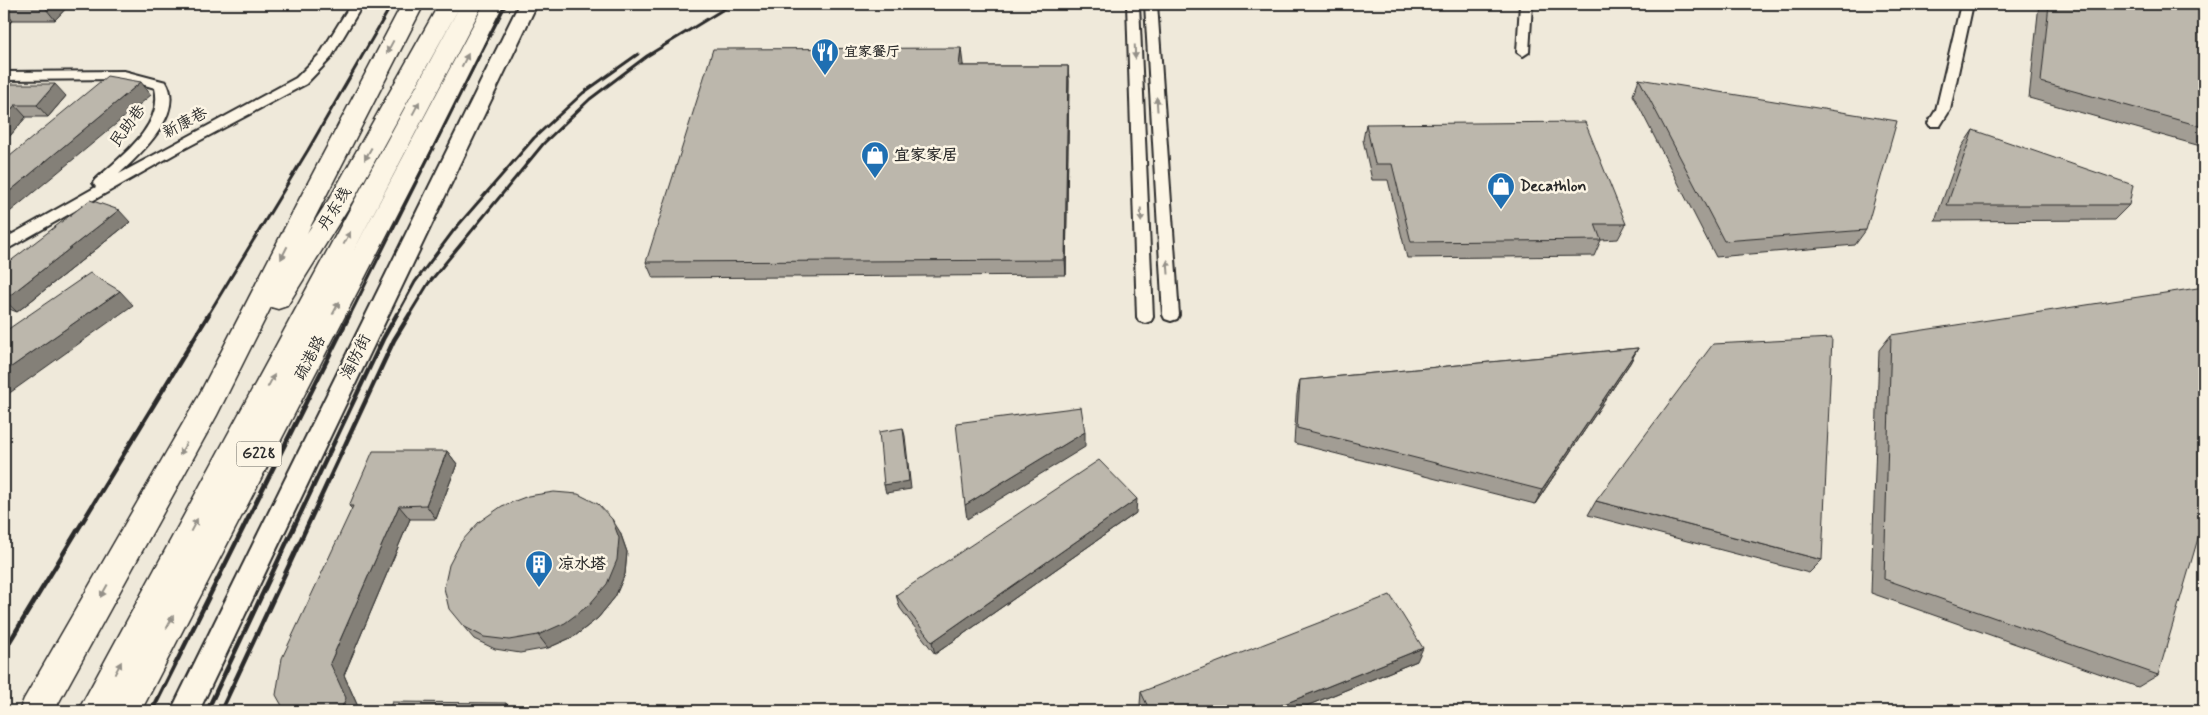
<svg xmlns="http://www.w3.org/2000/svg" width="2208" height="715" font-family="Mynerve,'LXGW WenKai TC',sans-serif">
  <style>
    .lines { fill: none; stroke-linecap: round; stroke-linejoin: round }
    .street-casing { stroke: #2b2b2b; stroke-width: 4 }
    .secondary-casing { stroke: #2b2b2b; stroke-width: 4 }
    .highway-casing { stroke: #2b2b2b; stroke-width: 3 }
    .street { fill: #fcf5e5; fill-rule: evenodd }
    .secondary { fill: #fcf5e5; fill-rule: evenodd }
    .highway { fill: #fcf5e5; fill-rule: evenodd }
    .rail-far1 { stroke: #2b2b2b; stroke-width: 3 }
    .rail { stroke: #2b2b2b; stroke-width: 4.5 }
    .wall { fill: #a29d94; stroke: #2b2b2b }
    .shaded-wall { fill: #848078; stroke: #2b2b2b }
    .building { fill: #bcb7ac; stroke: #2b2b2b }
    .oneway { fill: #949088 }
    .labels { text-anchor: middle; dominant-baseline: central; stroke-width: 5; stroke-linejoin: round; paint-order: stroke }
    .far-poi-label { font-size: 14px; font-weight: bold; fill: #2b2b2b; stroke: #fcf5e5; text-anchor: start }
    .shield { fill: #fcf5e5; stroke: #6a6863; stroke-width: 1 }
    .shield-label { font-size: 15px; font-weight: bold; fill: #2b2b2b }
    .street-label { font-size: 16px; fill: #2b2b2b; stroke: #fcf5e5 }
    .poi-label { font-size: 16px; font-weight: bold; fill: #2b2b2b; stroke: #fcf5e5; text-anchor: start }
  </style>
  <rect width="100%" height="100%" fill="#efe9da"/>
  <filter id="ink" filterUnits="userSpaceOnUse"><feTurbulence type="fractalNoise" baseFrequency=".02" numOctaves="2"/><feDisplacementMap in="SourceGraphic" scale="10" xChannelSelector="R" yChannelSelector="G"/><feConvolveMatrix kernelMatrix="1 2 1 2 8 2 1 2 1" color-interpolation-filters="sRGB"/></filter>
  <g filter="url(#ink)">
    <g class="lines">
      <g class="street-casing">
        <path id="street" d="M351 4H363L330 59 306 84 180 151 4 251V239L96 187 93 183 95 180C120 157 164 126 155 88L124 79 4 80V72L124 71 166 82C185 114 140 154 119 174L296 78 320 54Z
          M1127 4H1139L1153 317 1151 321 1145 323 1139 321 1137 317Z
          M1145 4H1157L1179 315 1177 319 1171 321 1165 319 1163 315Z
          M1520 4H1532L1529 52 1523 56 1517 52Z
          M1961 4H1973L1950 110 1940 126H1930L1928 123 1936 110Z"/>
      </g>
      <g class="secondary-casing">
        <path id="secondary" d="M519 4H537L199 711H171Z"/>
      </g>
      <g class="highway-casing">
        <path id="highway" d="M402 4H424L307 233 333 193 439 4H461L355 197 287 306 278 309 271 307 217 415 54 711H19L24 699 197 399 300 198Z
          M461 4H483L351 256 484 4H506L141 711H78Z"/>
      </g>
      <use href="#street" class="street"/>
      <use href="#secondary" class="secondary"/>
      <use href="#highway" class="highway"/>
      <path class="rail-far1" d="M208 315 308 150 392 4
        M350 315 505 4
        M397 315 415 282 454 230 534 138 583 93 638 54
        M409 315 428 284 544 143 590 99 647 56 732 4"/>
      <path class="rail" d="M4 651 209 314
        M152 711 350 314
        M207 711 383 339 397 314
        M221 711 394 340 410 314"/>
    </g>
    <path class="wall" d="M4 4H70L55 20H13L4 29Z
      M2039 4H2204V147L2029 98Z
      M963 64V66H1068L1069 81 1066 275 653 278 646 262Z
      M1639 79 1866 230 1855 245 1716 257 1633 95Z
      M4 84 66 96 48 117H26L4 143Z
      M1366 124 1626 224 1618 239 1601 240 1594 256 1407 258 1388 180H1372L1363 140Z
      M1973 130 2129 205 2114 220 1935 221 1962 146Z
      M130 222 17 312 4 307V266Z
      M1891 335 2158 675 2138 687 1871 593 1879 350Z
      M1638 348 1630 363 1535 504 1294 443 1297 395 1300 380Z
      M447 451 457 464 436 519H410L344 675 359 709 285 711 352 509 349 506Z
      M1596 501 1822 560 1809 573 1588 515Z
      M1136 513 935 654 900 608 896 595Z
      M620 532 627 552 625 574 615 597 598 618 575 636 548 648 520 653 495 649 474 639 463 626Z
      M1417 661 1294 711H1143L1140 704 1141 692Z"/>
    <path class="shaded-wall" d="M42 4H70L55 20Z
      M4 9 13 20 4 29Z
      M961 48 963 64 961 82 959 66Z
      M1068 66 1069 81 1066 275 1065 260Z
      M141 82 151 95 5 216 4 215V196Z
      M55 84 66 96 48 117 37 105Z
      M15 105 26 117 4 143V118Z
      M119 210 130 222 17 312 4 300Z
      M120 291 133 305 4 397V372Z
      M1638 348 1630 363 1535 504 1542 490Z
      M903 428 905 436 911 489 886 493 884 485Z
      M1085 432V447L967 519 965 505Z
      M447 451 457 464 436 519 426 505Z
      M1137 499 1136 513 935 654 932 642Z
      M399 506 410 519 344 675 359 709 358 711H340L330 663Z
      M612 519 620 532 627 552 625 574 615 597 598 618 575 636 548 648 538 635Z
      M1423 648 1417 661 1294 711H1267Z
      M506 703 514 711H503Z"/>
    <path class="building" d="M2049 4H2204V127L2041 82Z
      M961 48 959 66H1068L1065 260 646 262 713 49Z
      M107 76 141 82 4 196V161Z
      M1639 79 1897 121 1866 230 1724 241Z
      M4 84H55L37 105H15L4 118Z
      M1585 122 1626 224H1595L1601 240 1411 242 1392 164H1375L1366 124Z
      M1973 130 2133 185 2129 205H1947Z
      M90 200 119 210 4 300V266Z
      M90 273 120 291 4 372V332Z
      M2204 287V518L2158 675 1884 579 1891 335Z
      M1832 338 1822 560 1596 501 1713 344Z
      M1638 348 1542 490 1297 428 1300 380Z
      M1081 407 1085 432 965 505 956 423Z
      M903 428 909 481 884 485 879 432Z
      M373 451H447L426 505 399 506 330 663 346 698 340 711H285L276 695 282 658 353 506H349Z
      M1099 460 1137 499 932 642 896 595Z
      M554 492 578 494 598 504 612 519 619 538 617 560 607 584 589 605 565 623 538 635 509 640 484 637 463 626 449 609 444 588 449 565 461 542 479 522 502 506 528 496Z
      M1390 595 1423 648 1267 711H1150L1141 692Z
      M392 702 506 703 503 711H388Z
      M1761 706 1766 711H1752Z"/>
    <defs><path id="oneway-solid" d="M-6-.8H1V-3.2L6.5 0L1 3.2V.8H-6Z" transform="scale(1.25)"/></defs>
    <g class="oneway">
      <use href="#oneway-solid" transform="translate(390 47) rotate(118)"/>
      <use href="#oneway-solid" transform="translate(1135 52) rotate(88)"/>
      <use href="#oneway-solid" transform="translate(465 60) rotate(-63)"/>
      <use href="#oneway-solid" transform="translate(1157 104) rotate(-94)"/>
      <use href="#oneway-solid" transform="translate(416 108) rotate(-62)"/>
      <use href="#oneway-solid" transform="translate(368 154) rotate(119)"/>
      <use href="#oneway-solid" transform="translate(1141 215) rotate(88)"/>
      <use href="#oneway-solid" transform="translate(347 238) rotate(-62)"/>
      <use href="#oneway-solid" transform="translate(284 253) rotate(117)"/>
      <use href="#oneway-solid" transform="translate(1168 267) rotate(-94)"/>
      <use href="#oneway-solid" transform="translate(336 308) rotate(-62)"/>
      <use href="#oneway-solid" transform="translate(271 381) rotate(-62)"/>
      <use href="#oneway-solid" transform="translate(183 449) rotate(119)"/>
      <use href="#oneway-solid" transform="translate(194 525) rotate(-62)"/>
      <use href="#oneway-solid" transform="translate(104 591) rotate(119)"/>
      <use href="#oneway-solid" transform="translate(170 622) rotate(-62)"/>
      <use href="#oneway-solid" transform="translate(118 668) rotate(-62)"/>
    </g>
  </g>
  <defs>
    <g id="restaurant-pin" transform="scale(1.4375)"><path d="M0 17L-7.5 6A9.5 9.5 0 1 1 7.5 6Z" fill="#1f6fb2" stroke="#fcf5e5"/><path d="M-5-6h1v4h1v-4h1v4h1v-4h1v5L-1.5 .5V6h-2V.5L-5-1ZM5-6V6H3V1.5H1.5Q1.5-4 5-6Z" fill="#fff"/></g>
    <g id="shop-pin" transform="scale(1.4375)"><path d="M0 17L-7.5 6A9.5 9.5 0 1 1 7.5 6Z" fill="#1f6fb2" stroke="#fcf5e5"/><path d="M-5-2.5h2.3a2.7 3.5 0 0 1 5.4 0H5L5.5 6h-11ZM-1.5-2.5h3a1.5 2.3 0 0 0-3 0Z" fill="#fff"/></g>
    <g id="building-pin" transform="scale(1.4375)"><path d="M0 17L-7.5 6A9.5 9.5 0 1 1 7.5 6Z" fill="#1f6fb2" stroke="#fcf5e5"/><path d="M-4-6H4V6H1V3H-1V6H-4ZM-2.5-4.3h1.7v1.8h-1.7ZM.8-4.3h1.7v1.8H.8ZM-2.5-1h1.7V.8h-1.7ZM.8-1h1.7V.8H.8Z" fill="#fff"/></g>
  </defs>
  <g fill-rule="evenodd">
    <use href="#restaurant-pin" x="825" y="52"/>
    <use href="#shop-pin" x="875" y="155"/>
    <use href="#shop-pin" x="1501" y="186"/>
    <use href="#building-pin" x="539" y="564"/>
  </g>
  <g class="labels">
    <g class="far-poi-label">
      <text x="844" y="52">宜家餐厅</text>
    </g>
    <rect class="shield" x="236.5" y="441.5" width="45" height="25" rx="4"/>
    <g class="shield-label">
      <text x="259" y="454">G228</text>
    </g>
    <g class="street-label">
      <text transform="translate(185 123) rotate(-28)">新康巷</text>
      <text transform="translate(128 126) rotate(-54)">民助巷</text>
      <text transform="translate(335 209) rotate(-58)">丹东线</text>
      <text transform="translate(356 357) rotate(-64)">海防街</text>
      <text transform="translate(310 358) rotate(-62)">疏港路</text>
    </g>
    <g class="poi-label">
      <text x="894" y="155">宜家家居</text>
      <text x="1520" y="186">Decathlon</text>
      <text x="558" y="564">凉水塔</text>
    </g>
  </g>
  <rect width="2208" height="715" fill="none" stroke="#fcf5e5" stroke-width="20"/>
  <rect x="10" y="10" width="2188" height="695" fill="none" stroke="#2b2b2b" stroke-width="2" filter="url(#ink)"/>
</svg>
